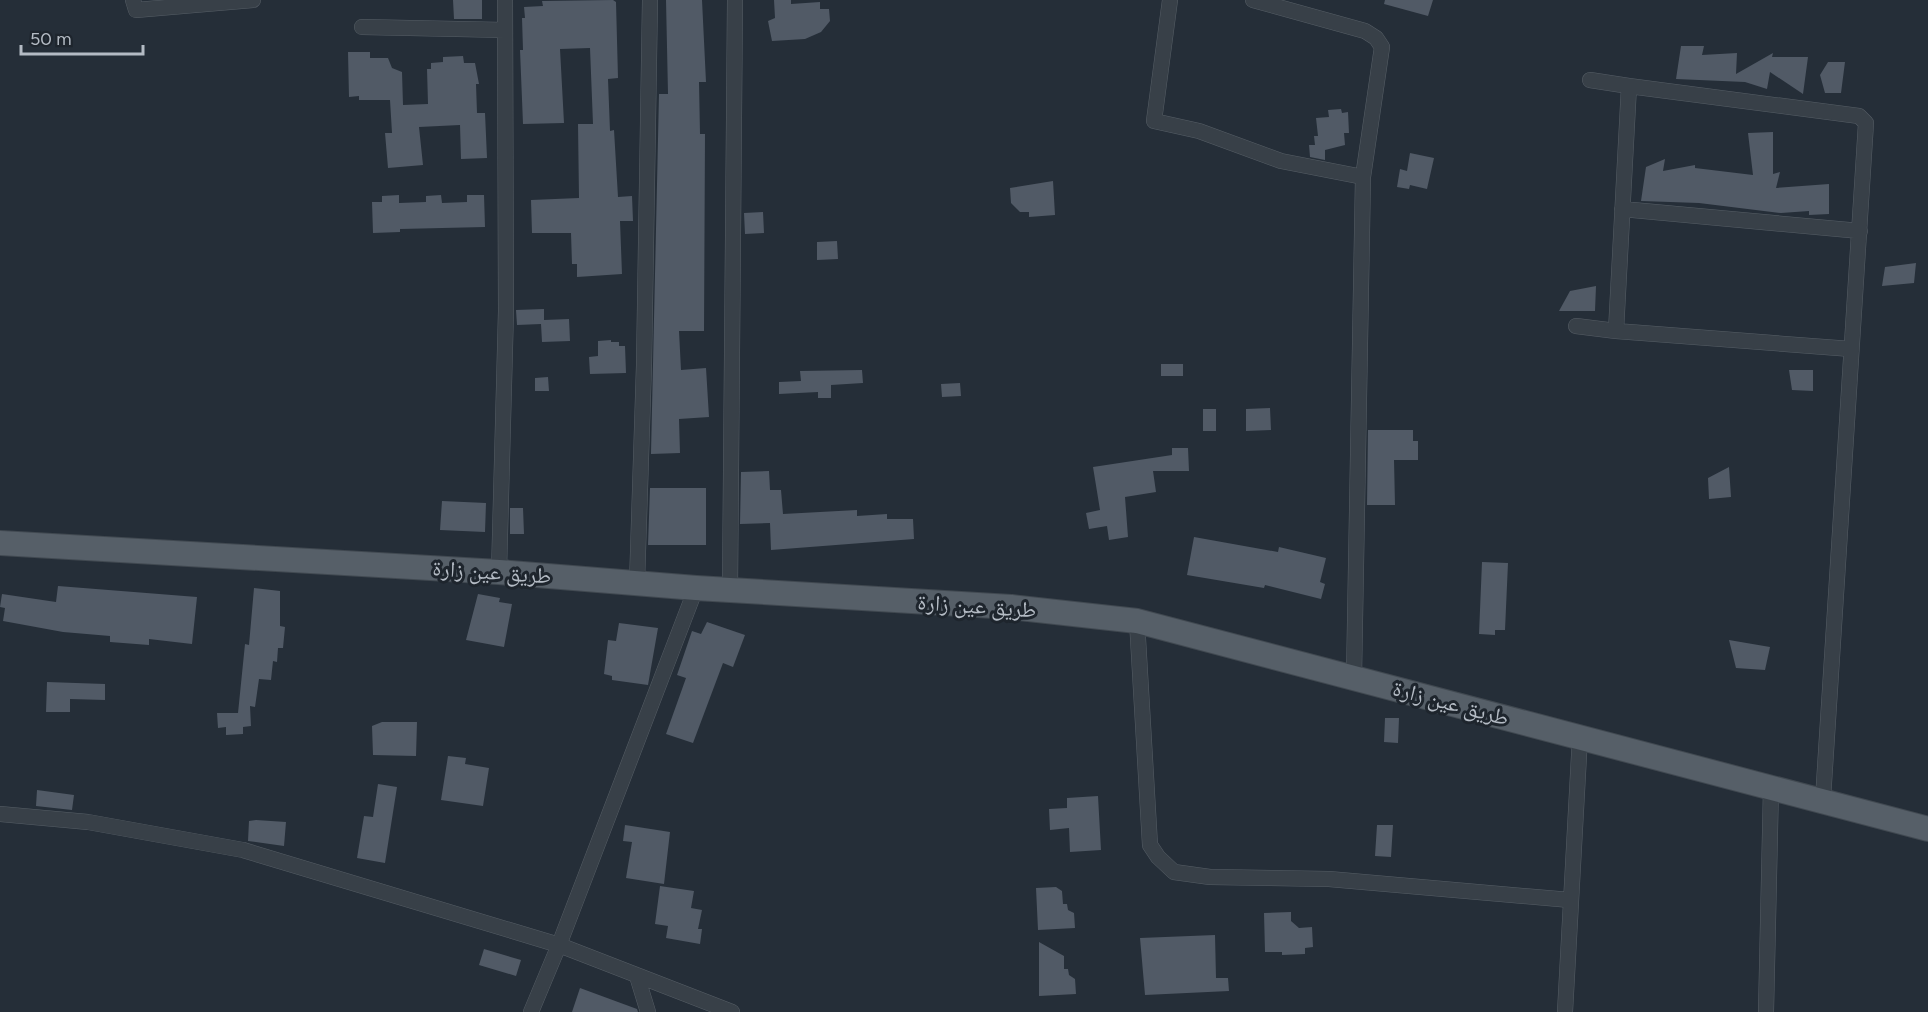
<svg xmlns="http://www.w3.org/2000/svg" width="1928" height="1012" font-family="Figtree,'Noto Naskh Arabic',sans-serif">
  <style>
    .building { fill: #515a66 }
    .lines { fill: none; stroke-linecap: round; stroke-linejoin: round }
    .minor-casing { stroke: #565e66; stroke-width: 16 }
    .primary-casing { stroke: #414951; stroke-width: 26 }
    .minor { stroke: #384048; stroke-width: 15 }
    .primary { stroke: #565f68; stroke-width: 24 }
    .labels { text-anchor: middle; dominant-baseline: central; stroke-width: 6; stroke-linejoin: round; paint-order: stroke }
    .street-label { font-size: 22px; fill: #b4bbc4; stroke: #1e252d }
  </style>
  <rect width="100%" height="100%" fill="#252e38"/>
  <path class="building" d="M453 0H482V19H454Z
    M613 0 616 2 618 78 608 79 610 131 614 130 618 197 632 196 633 221H620L622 274 577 277V264H572L571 233H532L531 200 579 198 578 124H593L590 48 560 49 564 123 523 124 520 50H523L522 18H525L524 7 543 6 542 1Z
    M666 0H702L706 82H699L700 134H705L704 331H679L681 370 706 368 709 417 679 419 680 453 651 454 659 94H668Z
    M774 0H791V4L820 2V9H829L830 21 821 32 805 39 772 41 768 21 775 18Z
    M1385 0H1433L1428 16 1384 4Z
    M1681 46H1704L1702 55 1737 53 1736 74 1773 53 1772 57H1808L1803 94 1770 72 1767 89 1745 82 1676 79Z
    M348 52H370V58H388L392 68 402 72 403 105 428 104 427 69H431V63L443 62V57L463 56 464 63H475L479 84H476L477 113H485L487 158 461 159 460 125 419 127 423 165 388 168 385 133H392L390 100H359V96L349 97Z
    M1828 62H1845L1841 93H1825L1820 75Z
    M1341 109 1342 113 1348 112 1349 133H1344L1345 145 1325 150V160L1310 157 1309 145H1315L1314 136H1318L1316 118 1329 117 1328 110Z
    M1773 132V174L1780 172 1776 188 1829 184V214L1809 215V211L1781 213 1699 203 1641 201 1646 167 1665 159 1663 171 1695 165V168L1753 175 1748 133Z
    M1410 153 1434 158 1427 189 1410 185 1409 189 1397 187 1400 169 1407 171Z
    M1053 181 1055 215 1029 217V212H1020L1011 203 1010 188Z
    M399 195V203L426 202V196L441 195 442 203 467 202V195H484L485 227 400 229V232L373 233 372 202H382V196Z
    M763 212 764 233 745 234 744 213Z
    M837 241 838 259 817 260V242Z
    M1916 263 1914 283 1882 286 1885 267Z
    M1596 286 1595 311H1559L1570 291Z
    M544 309V320L569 319 570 341 542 342 541 324 517 325 516 310Z
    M611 340V342H619V346H625L626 373 590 374 589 357 598 356V341Z
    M1161 364H1183V376H1161Z
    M862 370 863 383 831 385V398H818V392L779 394V382L801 381 800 371Z
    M1789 370H1813V391L1792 390Z
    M548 377 549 391H535V378Z
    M960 383 961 396 942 397 941 384Z
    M1270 408 1271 430 1246 431V409Z
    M1203 409H1216V431H1203Z
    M1368 430H1413V441H1418V460H1394L1395 505H1367Z
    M1172 448H1188L1189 471H1153L1156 492 1125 497 1128 537 1109 540 1107 526 1089 529 1086 513 1100 510 1093 467 1172 455Z
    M1729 467 1731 497 1709 499 1708 478Z
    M769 471 770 490H781L783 514 857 510V516L887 514V519H913L914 539 771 550 770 523 740 524 741 472Z
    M650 488H706V545H648Z
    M442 501 486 503 485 532 440 530Z
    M510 508H523L524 534H510Z
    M1194 537 1278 552 1279 547 1326 558 1320 582 1325 584 1321 599 1265 585 1264 588 1187 575Z
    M1482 562 1508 563 1505 630H1495V635L1479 634Z
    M58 586 197 597 192 644 149 639V645L110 642V636L63 632 3 621 5 608 0 607 2 594 56 602Z
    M254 588 280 591V626L285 627 283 648H278L277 662 273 661 271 680 259 679 255 707 250 706 251 726 243 727V734L226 735V727L218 728 217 713H238L245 644 249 645Z
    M478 594 500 598 499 602 512 604 504 647 466 640Z
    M707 622 745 635 733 667 723 663 693 743 666 734 686 678 677 675 692 631 701 634Z
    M619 623 658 628 648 685 612 680V676L604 674 608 640 616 641Z
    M1729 640 1770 647 1765 670 1736 668Z
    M47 682 105 684V700L70 699V712H46Z
    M1385 718H1399L1398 743 1384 742Z
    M382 722H417L416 756 373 755 372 726Z
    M448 756 466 758 465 764 489 768 483 806 441 800Z
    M378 784 397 787 385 863 357 858 364 816 373 817Z
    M37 790 74 795 72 810 36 806Z
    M1098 796 1101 850 1070 852 1069 828 1050 830 1049 809 1067 808V798Z
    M256 820 286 822 284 846 248 841 249 821Z
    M625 825 670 832 664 884 626 878 632 842 623 841Z
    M1377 825H1393L1391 857 1375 856Z
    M660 886 694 891 691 908 702 910 698 929H702L700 944 666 938 668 926 655 924Z
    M1056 887 1062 891 1063 904H1067L1068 910 1074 913 1075 928 1038 930 1036 888Z
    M1291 912V921L1299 928 1312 927 1313 947 1305 948V954L1282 955V952H1265L1264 913Z
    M1215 935 1216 978H1228L1229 991 1145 995 1140 938Z
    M1039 942 1064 956V969H1068L1069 975 1075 979 1076 994 1039 996Z
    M484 949 521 960 516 976 479 965Z
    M580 988 637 1009 638 1012H572Z"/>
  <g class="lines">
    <g class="minor-casing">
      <path id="minor" d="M133 0 136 10 253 0
        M1170 0 1154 121 1199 131 1281 161 1363 177
        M1253 0 1365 31 1376 38 1382 47 1363 177 1354 677
        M362 27 505 30
        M1590 80 1629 86
        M1622 209 1860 231
        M1576 326 1616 331
        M499 572 506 311 505 0
        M637 583 644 365 650 0
        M730 589 735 0
        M1137 621 1150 845 1158 857 1174 872 1210 877 1329 879 1570 900
        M1823 799 1866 123 1859 116 1629 86 1616 331 1851 349
        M0 814 88 822 243 850 559 945 732 1012
        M637 976 648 1012
        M531 1012 559 945 696 588
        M1565 1012 1580 737
        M1766 1012 1771 787"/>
    </g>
    <g class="primary-casing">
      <path id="primary" d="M0 543 499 572 696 588 1011 607 1137 621 1928 829"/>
    </g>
    <use href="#minor" class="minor"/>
    <use href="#primary" class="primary"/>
  </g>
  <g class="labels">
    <g class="street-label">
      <text transform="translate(492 572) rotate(4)">طريق عين زارة</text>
      <text transform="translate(977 606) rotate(4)">طريق عين زارة</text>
      <text transform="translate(1451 703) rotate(15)">طريق عين زارة</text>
    </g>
  </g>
  <path d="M21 45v9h122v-9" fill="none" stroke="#b4bbc4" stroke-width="3"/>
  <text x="30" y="45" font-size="18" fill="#b4bbc4" stroke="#1e252d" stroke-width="4.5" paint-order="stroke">50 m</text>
</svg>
